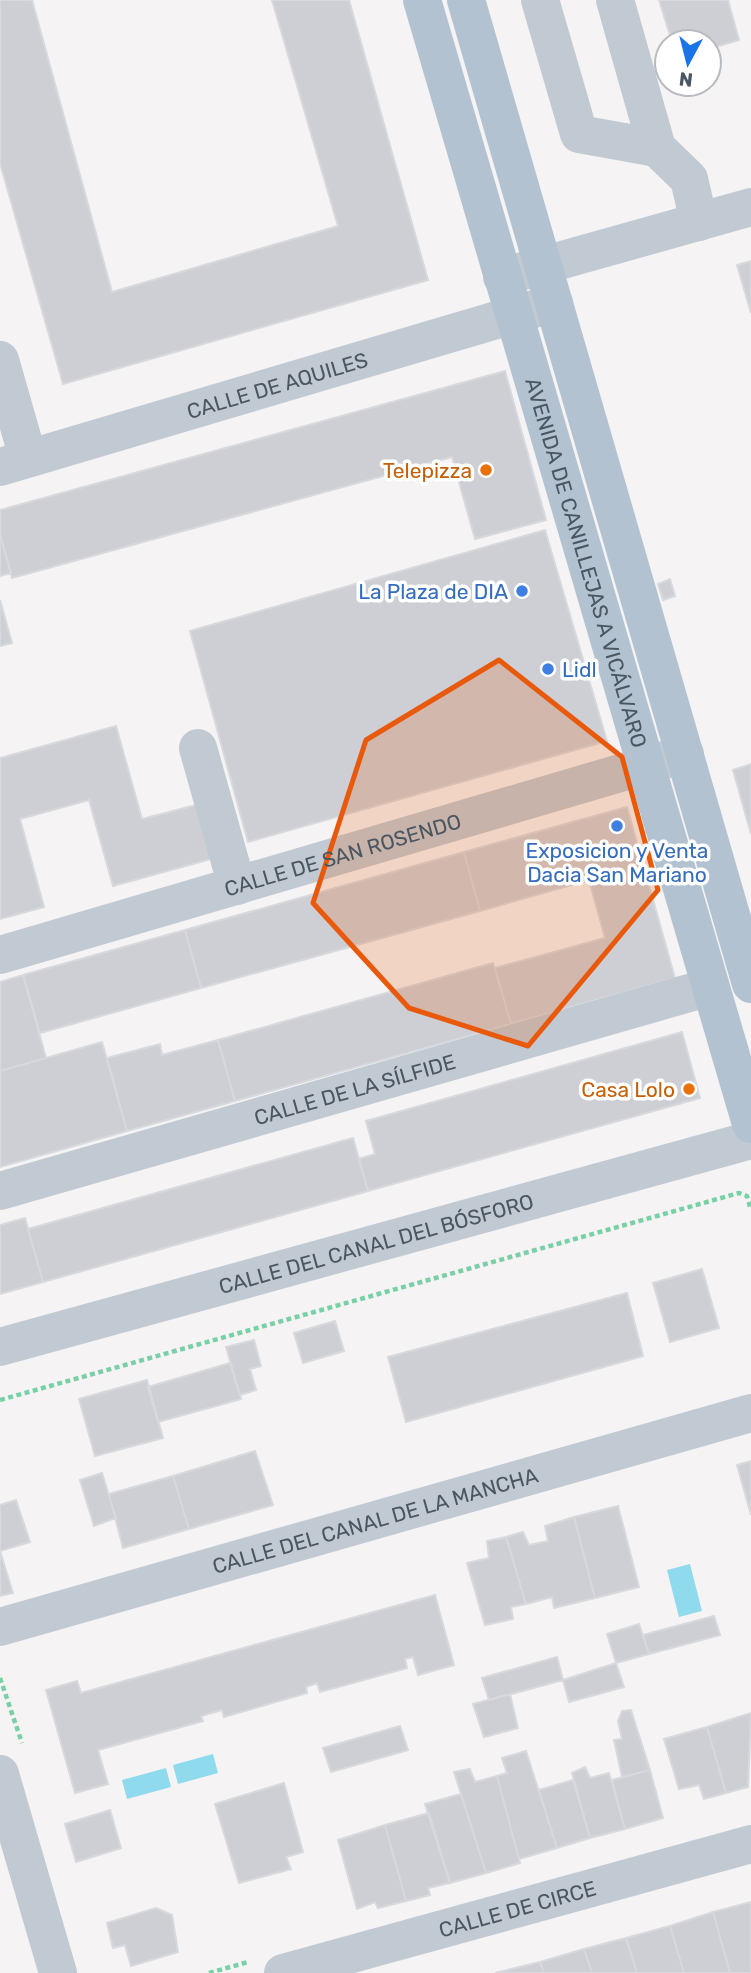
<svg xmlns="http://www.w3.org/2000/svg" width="751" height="1973" font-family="Rubik,sans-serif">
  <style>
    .water { fill: #90daee }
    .building { fill: #cdcfd5; stroke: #d7d9de; stroke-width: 2 }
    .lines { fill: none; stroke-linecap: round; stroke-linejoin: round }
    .path { stroke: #7ad0a6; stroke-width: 4.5; stroke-dasharray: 5 3.5; stroke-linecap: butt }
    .minor { stroke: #c1cad2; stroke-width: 38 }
    .major { stroke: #b3c2d1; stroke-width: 38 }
    .marked { fill: #e8590c; fill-opacity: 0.2; stroke: #e8590c; stroke-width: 5; stroke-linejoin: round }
    .food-dot { fill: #e8710a; stroke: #fff; stroke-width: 2.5 }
    .shop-dot { fill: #3f7fe0; stroke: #fff; stroke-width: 2.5 }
    .labels { text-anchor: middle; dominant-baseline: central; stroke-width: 7; stroke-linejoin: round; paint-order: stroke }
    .street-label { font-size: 21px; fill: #4a5661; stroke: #fff }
    .food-label { font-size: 21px; fill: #c56008; stroke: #fff; text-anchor: end }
    .shop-label { font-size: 21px; fill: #366cbe; stroke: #fff; text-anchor: end }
  </style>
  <rect width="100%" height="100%" fill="#f5f3f3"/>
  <path class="water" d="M690 1564 702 1611 679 1617 667 1570Z
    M213 1754 218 1773 178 1784 173 1765Z
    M166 1768 171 1787 127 1799 122 1780Z"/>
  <path class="building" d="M0 0H32L112 292 338 226 272 0H349L428 280 63 384 0 163Z
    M659 0H728L739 40 709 49V42H672Z
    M751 261V313L737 265Z
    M505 371 546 520 475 539 452 457 12 578 0 534V510Z
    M545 530 607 741 248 842 190 631Z
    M0 534 11 573 0 576Z
    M670 579 675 596 663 600 658 584Z
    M0 600 12 643 0 646Z
    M116 726 142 819 196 805 211 859 113 886 89 800 20 819 44 907 0 919V758Z
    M751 764V834L733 770Z
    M627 807 675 978 511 1024 495 968 605 938 589 880 480 911 464 852Z
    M464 852 480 911 201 988 185 930Z
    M185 930 201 988 40 1033 23 975Z
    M493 963 511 1024 235 1101 218 1040Z
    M23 975 46 1058 0 1071V982Z
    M682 1032 700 1098 368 1191 359 1159 375 1154 366 1121Z
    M218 1040 235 1101 127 1131 107 1058 160 1044 162 1055Z
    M102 1042 127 1131 0 1167V1071Z
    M353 1138 368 1191 43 1282 28 1229Z
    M25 1218 43 1282 0 1294V1225Z
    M702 1269 719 1328 670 1342 653 1283Z
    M627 1293 643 1356 406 1422 388 1357Z
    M335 1321 344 1351 303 1363 294 1333Z
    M254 1340 261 1366 250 1369 256 1390 240 1395 226 1347Z
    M230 1363 241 1399 158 1422 148 1387Z
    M147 1380 163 1438 95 1456 79 1399Z
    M255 1451 273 1505 189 1529 173 1476Z
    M751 1461V1515L737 1465Z
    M102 1473 116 1518 94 1526 80 1480Z
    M173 1476 189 1529 123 1548 109 1494Z
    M16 1500 30 1542 0 1551V1505Z
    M618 1506 639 1587 595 1598 574 1517Z
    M574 1517 595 1598 554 1608 552 1597 526 1604 506 1537 523 1532 529 1545 548 1541 545 1526Z
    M506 1537 526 1604 511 1607 513 1619 485 1625 467 1563 489 1558 487 1541Z
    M0 1551 13 1593 0 1596Z
    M435 1595 454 1665 418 1675 413 1657 405 1659 407 1668 320 1692 317 1683 306 1687 307 1693 224 1717 222 1710 201 1716 203 1721 98 1750 108 1784 75 1793 46 1690 77 1681 81 1693Z
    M714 1616 720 1635 649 1654 643 1635Z
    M639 1624 649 1654 616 1663 607 1634Z
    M557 1657 563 1680 489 1700 482 1678Z
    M616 1663 624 1687 569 1702 563 1680Z
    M510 1694 518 1728 484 1737 473 1704Z
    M631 1710 650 1770 622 1777 614 1740 622 1739 618 1721 622 1711Z
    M751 1713 748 1787 726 1793 707 1727Z
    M400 1726 408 1750 331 1772 323 1748Z
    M707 1727 726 1793 704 1799 699 1785 679 1789 664 1739Z
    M526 1751 557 1848 519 1859 497 1776 507 1773 502 1758Z
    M585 1767 590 1778 609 1773 625 1829 590 1838 572 1773Z
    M470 1769 475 1782 497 1776 520 1863 486 1873 454 1772Z
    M650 1770 663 1818 625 1829 612 1780Z
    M573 1780 590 1838 557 1848 539 1790Z
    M284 1783 303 1852 286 1857 291 1869 239 1883 215 1804Z
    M461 1794 486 1873 450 1883 425 1804Z
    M110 1810 121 1848 76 1862 65 1824Z
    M429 1813 450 1883 428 1888 430 1895 406 1901 385 1825Z
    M385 1825 406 1901 378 1908 375 1902 357 1909 338 1840Z
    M751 1902V1973H730L713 1912Z
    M156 1908 172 1915 178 1952 131 1966 125 1945 113 1948 107 1923Z
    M713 1912 730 1973H684L670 1926Z
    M670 1926 684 1973H637L626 1938Z
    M626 1938 637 1973H592L584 1949Z
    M584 1949 592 1973H544L540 1962Z
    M540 1962 544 1973H495Z"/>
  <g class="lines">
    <path class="path" d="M0 1400 739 1193 747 1196 751 1210
      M0 1678 22 1743
      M209 1973 248 1962"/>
    <g class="minor">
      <path d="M540 0 579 134 657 148"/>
      <path d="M615 0 657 148 689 179 699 222"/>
      <path d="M502 277 751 207"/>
      <path d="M0 360 28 458"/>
      <path id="s1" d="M0 467 554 303"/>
      <path d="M198 748 237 886"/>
      <path id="s2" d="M0 955 685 754"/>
      <path id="s3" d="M0 1191 710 987"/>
      <path id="s4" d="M0 1347 751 1140"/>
      <path id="s5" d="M0 1627 751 1413"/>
      <path d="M0 1774 58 1973"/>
      <path id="s6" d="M283 1973 751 1844"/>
    </g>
    <g class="major">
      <path id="s7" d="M422 0 751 1124"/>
      <path d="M466 0 751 984"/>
    </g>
  </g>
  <path class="marked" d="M499 660 622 757 658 890 528 1046 409 1008 313 903 366 740Z"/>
  <g class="food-dot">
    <circle cx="486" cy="470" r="7"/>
    <circle cx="689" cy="1089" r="7"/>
  </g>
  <g class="shop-dot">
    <circle cx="522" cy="591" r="7"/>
    <circle cx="548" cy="669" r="7"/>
    <circle cx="617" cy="826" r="7"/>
  </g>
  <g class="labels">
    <g class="street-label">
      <text stroke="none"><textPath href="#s1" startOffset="289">CALLE DE AQUILES</textPath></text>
      <text stroke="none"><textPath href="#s7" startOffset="586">AVENIDA DE CANILLEJAS A VICÁLVARO</textPath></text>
      <text stroke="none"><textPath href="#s2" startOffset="357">CALLE DE SAN ROSENDO</textPath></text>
      <text stroke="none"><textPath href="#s3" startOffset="369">CALLE DE LA SÍLFIDE</textPath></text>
      <text stroke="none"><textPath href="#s4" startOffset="390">CALLE DEL CANAL DEL BÓSFORO</textPath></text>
      <text stroke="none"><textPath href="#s5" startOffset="390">CALLE DEL CANAL DE LA MANCHA</textPath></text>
      <text stroke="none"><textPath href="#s6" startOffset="243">CALLE DE CIRCE</textPath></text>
    </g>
    <g class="food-label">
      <text x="472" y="470">Telepizza</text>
      <text x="675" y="1089">Casa Lolo</text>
    </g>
    <g class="shop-label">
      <text x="508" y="591">La Plaza de DIA</text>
      <text x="562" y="669" text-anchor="start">Lidl</text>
      <text x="617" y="850" text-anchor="middle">Exposicion y Venta<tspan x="617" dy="24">Dacia San Mariano</tspan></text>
    </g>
  </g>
  <g transform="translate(688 63) rotate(187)"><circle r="33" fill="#ffffff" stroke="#b7bbc0" stroke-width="2"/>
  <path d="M0-5L12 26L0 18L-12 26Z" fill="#1a73e8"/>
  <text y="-10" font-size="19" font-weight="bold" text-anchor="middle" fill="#4a5661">N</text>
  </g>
</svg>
